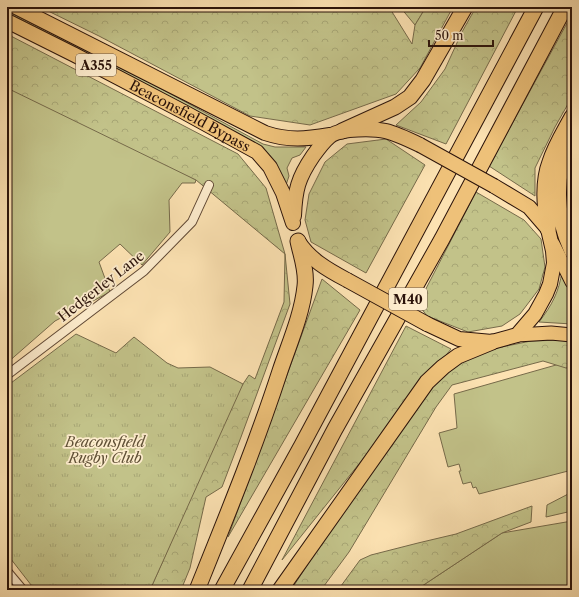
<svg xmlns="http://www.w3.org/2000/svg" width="579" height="597" font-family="'Libre Caslon Text',serif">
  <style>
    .green { fill: #c2c289; stroke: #766a4a }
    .forest { fill: url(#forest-crowns); stroke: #766a4a }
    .park { fill: url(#park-tufts); stroke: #766a4a }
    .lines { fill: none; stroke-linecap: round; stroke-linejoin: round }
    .minor-casing { stroke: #5f4734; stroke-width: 10 }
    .primary-casing { stroke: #2b130a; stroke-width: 15 }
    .trunk-casing { stroke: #2b130a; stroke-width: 16 }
    .motorway-casing { stroke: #2b130a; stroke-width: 17 }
    .minor { stroke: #fdeccd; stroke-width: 8 }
    .primary { stroke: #eec179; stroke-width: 13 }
    .trunk { stroke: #eec179; stroke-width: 14 }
    .motorway { stroke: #eec179; stroke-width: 15 }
    .trunk-bridge-casing { stroke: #2b130a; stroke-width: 16; stroke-linecap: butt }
    .trunk-bridge { stroke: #eec179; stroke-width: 14 }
    .labels { text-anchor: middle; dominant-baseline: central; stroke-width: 3.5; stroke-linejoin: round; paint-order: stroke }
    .shield { fill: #fdeccd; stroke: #6a5444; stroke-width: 1 }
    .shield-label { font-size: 13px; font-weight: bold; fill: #2b130a }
    .street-label { font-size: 14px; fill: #2b130a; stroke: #fdeccd }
    .park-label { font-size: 14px; font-style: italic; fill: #605036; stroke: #fdeccd }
  </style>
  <defs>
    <pattern id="forest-crowns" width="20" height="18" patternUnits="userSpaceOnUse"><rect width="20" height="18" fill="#c2c289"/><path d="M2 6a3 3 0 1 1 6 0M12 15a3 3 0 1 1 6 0" fill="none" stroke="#a7a675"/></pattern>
    <pattern id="park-tufts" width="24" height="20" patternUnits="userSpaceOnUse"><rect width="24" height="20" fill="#c2c289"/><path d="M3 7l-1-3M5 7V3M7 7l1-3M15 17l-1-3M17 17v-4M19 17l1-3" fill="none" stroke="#a7a675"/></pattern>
  </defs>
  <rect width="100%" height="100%" fill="#fce2b2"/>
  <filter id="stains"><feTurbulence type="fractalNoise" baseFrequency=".005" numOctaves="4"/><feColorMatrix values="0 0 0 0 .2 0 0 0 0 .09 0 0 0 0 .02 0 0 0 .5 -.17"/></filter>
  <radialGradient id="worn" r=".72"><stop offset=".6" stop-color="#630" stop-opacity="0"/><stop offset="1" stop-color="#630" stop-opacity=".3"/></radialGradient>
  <path class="green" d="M400 7H426L415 25Z
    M7 9 99 55 263 144 275 147H306L300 155 292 158 287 168 289 176 284 191 272 166 7 16Z
    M7 78 196 180 195 183H182L169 200 170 232 142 265 120 244 99 262 110 292 55 321 7 363Z
    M572 151V239L562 188Z
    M562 271 564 277 572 289V324L539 322C552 305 559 292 562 271Z
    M563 363H572V470L479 494 476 487 473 488 471 482 463 484 459 471H461L459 464 448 467 439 433 457 428 454 394Z
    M572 492V511L546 517 547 505Z
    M572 521V590H416L502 533Z"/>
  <path class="forest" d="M40 7H389L412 44 415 25 426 7H453L420 68 396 94 310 125 250 116 99 36Z
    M476 7H518L446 144 396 125 421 102 445 69 462 32Z
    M572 14V97L555 127 535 168V196L489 166Z
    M7 34 238 154 266 188 285 254 290 304 241 437 222 487 206 497 190 568 181 590H150L237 393 249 375 255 379 284 302 285 254 196 180 7 88Z
    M386 139 425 165 366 273 311 242 305 220 309 194 325 162 347 144Z
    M476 192 524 220 541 239 545 267 539 289 520 314 502 326 468 332 427 316 418 304Z
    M322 279 360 310 228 537Z
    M406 326 451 349 282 560Z
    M563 340 572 342V367L566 368 543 361 452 385 436 407 349 552 321 590H291L334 524 439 378 460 359 487 350 531 341Z
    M532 506 531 522 502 533 416 590H338L360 560 371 555 418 543 456 534Z"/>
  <path class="park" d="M76 334 116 353 134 337 167 363 178 368 210 367 243 384 150 590H35L7 554V386Z"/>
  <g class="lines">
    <g class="minor-casing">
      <path id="minor" d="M7 375 144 271 192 222 209 185
        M7 571 23 590"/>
    </g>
    <g class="primary-casing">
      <path id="primary" d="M553 244 572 282
        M517 335 551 333 572 335"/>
    </g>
    <g class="trunk-casing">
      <g id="trunk">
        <path d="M16 7 265 133C289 141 306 139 330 135"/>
        <path id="s1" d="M7 21 75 55 184 112 257 152 270 167 283 193 293 223"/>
        <path d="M294 216C295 190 298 178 313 156 318 149 323 142 329 137 334 132 343 131 349 130 382 127 391 131 420 145"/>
        <path d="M298 241C309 259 328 270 347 280"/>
        <path d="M427 324 459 339 492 342 517 335 535 314 546 294 550 284 554 263 553 251 548 229 529 207 494 186"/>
      </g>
    </g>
    <g class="motorway-casing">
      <path id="motorway" d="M342 131 395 107 410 97 423 80 465 7
        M572 138C553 174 555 215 572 251
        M548 229C545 207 542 183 550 162 555 146 564 132 572 117
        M197 590C226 518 256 445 280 371 289 344 302 315 305 286 307 271 301 256 298 241
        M222 590 302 445 536 7
        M250 590 335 429 442 239 565 7
        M280 590 427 382 443 367 458 356 492 342"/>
    </g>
    <use href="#minor" class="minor"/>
    <use href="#primary" class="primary"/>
    <use href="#trunk" class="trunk"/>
    <use href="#motorway" class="motorway"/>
    <g class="trunk-bridge-casing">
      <path id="trunk-bridge" d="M420 145 494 186
        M347 280 427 324"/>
    </g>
    <use href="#trunk-bridge" class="trunk-bridge"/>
  </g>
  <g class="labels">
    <g class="shield">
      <rect x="76" y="54" width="40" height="22" rx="3"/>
      <rect x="389" y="288" width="38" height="22" rx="3"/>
    </g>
    <g class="shield-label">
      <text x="96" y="65">A355</text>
      <text x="408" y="299">M40</text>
    </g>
    <g class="street-label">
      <text stroke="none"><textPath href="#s1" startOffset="206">Beaconsfield Bypass</textPath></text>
      <text transform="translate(101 286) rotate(-38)">Hedgerley Lane</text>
    </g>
    <g class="park-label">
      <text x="105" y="442">Beaconsfield<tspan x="105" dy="16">Rugby Club</tspan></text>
    </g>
  </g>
  <rect width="579" height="597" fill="none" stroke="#fce2b2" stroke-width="24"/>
  <rect x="8" y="8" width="563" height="581" fill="none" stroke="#2b130a" stroke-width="2"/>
  <rect x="12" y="12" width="555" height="573" fill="none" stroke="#2b130a"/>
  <path d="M429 40v6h64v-6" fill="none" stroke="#2b130a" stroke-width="2"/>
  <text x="435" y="40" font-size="12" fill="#2b130a" stroke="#fdeccd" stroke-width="3" paint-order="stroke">50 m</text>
  <rect width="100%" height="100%" filter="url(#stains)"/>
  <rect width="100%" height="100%" fill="url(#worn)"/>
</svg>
